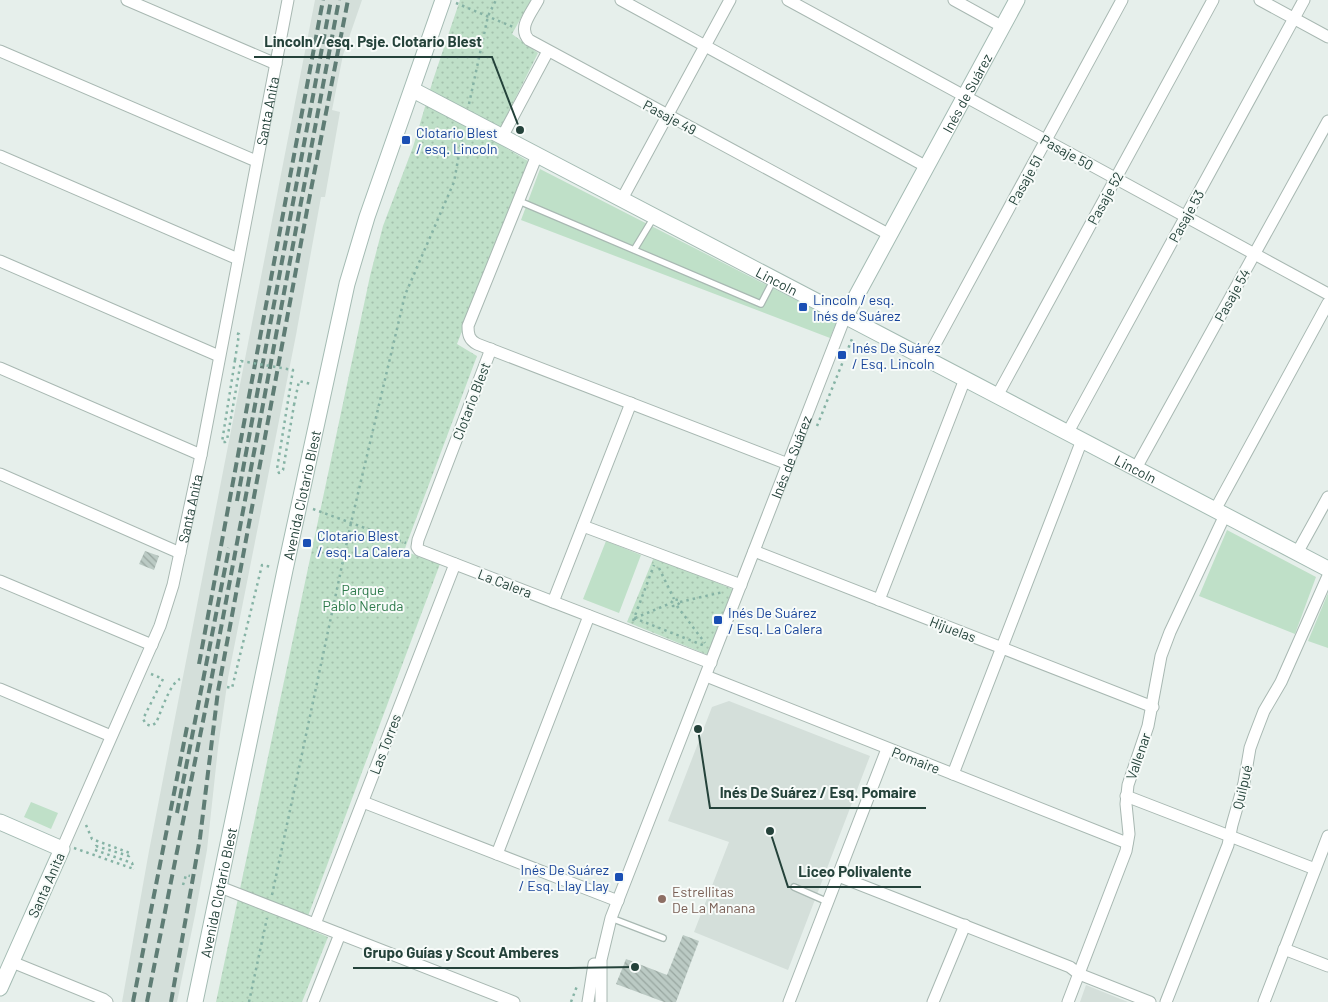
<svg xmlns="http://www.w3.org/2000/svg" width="1328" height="1002" font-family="Barlow,sans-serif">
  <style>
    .built { fill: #d4dfda }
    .grass { fill: #bfe0c8 }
    .park { fill: url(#park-dots) }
    .building { fill: url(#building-back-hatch) }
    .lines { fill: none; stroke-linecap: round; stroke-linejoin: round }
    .lane-casing { stroke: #a8b8b2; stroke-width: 8 }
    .street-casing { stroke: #a8b8b2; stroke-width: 13 }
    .secondary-casing { stroke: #a4bbb3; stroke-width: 17 }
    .path { stroke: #86b3a5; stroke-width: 2.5; stroke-dasharray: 2.5 4; stroke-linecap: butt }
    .lane { stroke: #fff; stroke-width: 5.5 }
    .street { stroke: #fff; stroke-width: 11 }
    .secondary { stroke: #fff; stroke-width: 15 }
    .rail { stroke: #5f7d75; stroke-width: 4; stroke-dasharray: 10 5; stroke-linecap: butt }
    .path-bridge { stroke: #86b3a5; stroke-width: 2.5; stroke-dasharray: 2.5 4; stroke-linecap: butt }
    .transit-dot { fill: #1a4fb4; stroke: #f7fbf9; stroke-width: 2 }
    .education-dot { fill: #8d6e63; stroke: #f7fbf9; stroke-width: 2 }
    .labels { text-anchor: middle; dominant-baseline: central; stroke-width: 4; stroke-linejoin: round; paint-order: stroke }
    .street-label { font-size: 14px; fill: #24423a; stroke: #f7fbf9 }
    .transit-label { font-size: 14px; fill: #164399; stroke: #f7fbf9; text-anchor: start }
    .park-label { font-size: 14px; fill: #2d7a4b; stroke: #f7fbf9 }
    .education-label { font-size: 14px; fill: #785e54; stroke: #f7fbf9; text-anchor: start }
    .leader { fill: none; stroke: #24423a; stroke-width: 2 }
    .callout-dot { fill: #24423a; stroke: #f7fbf9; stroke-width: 2 }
    .callout-label { font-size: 15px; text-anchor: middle; font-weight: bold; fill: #24423a; stroke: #f7fbf9; stroke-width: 4; stroke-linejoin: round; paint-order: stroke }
  </style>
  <defs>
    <pattern id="park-dots" width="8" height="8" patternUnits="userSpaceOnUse" patternTransform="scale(1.25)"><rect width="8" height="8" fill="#bfe0c8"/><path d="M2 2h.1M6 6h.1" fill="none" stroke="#a4c1ad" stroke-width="1.8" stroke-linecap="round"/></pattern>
    <pattern id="building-back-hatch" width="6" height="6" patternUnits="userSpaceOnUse" patternTransform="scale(1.25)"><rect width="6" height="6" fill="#bbcac4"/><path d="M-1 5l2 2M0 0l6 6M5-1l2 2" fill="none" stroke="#98a6a0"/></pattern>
  </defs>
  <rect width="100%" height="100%" fill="#e6efeb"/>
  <path class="built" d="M315 0H362L343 55 332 110 340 112 325 197H321L296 335 228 678 218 748 207 850 195 915 177 1002H122L149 851Z
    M729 701 870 756 788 970 694 932 729 842 668 821 712 707Z
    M1086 985 1128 1002H1080Z"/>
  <path class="grass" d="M540 169 837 321 830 338 521 220Z
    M1227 530 1316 577 1295 634 1199 596Z
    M606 541 641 555 619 613 583 599Z
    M1328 593V648L1308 641Z
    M31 802 58 813 51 829 24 817Z"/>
  <path class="park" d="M460 0H531L512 34 538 53 494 141 528 161 457 344 477 356 404 551 440 564 308 916 309 929 328 937 302 1002H216L370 276 383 226 413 147 433 80Z
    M654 557 735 590 708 655 627 622Z"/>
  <path class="building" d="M145 551 159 556 154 570 139 564Z
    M683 935 699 941 676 1002H664L616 984 626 959 667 975Z"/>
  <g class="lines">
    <g class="lane-casing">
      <path id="lane" d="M519 201 761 304 774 279
        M634 250 654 217
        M794 887 828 902
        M611 918 663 938"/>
    </g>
    <g class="street-casing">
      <g id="street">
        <path d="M127 0 276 64"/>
        <path d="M538 0C532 12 517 28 529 40L890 235"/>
        <path d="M621 0 927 167"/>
        <path d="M788 0 1328 294"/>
        <path d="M954 0 1003 27"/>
        <path d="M1260 0 1328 37"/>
        <path d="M0 51 256 161"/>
        <path d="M502 137 548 51"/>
        <path d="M537 155 468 326C468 334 469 340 477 344L788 464"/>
        <path d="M0 156 238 259"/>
        <path d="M622 199 730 0"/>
        <path d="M0 261 219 356"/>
        <path d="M491 349 418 540 417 547 419 550 711 663"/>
        <path d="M927 359 1122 0"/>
        <path d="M0 368 201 455"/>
        <path d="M997 396 1213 0"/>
        <path d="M1068 432 1304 0"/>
        <path d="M1136 468 1328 121"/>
        <path d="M0 474 180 553"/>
        <path d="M1215 510 1328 303"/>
        <path d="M583 526 741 585"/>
        <path d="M754 551 1153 707"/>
        <path d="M1297 553 1328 497"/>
        <path d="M0 581 152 645"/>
        <path d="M879 600 965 379"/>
        <path d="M553 602 631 403"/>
        <path d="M706 676 1127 843"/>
        <path d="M0 689 111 736"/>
        <path d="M953 774 1082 440"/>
        <path d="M1126 796 1315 869"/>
        <path d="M363 802 618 901"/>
        <path id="s1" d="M62 849 160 626 173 585 201 455 288 0"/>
        <path d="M497 854 589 616"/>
        <path d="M838 876 1070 967 1079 974 1150 1002"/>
        <path d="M220 887 514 1002"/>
        <path d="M315 924 455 564"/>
        <path d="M1284 949 1328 966"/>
        <path d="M12 962 103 999 107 1002"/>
        <path d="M313 1002 340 934"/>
        <path d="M588 1002 594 964"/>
        <path id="s2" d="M601 1002V960L611 918 845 317"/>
        <path d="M789 1002 887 749"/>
        <path d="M933 1002 965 925"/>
        <path d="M1068 1002 1126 851 1129 834 1126 804 1128 785 1148 726 1161 656 1170 632 1225 515"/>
        <path d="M1166 1002 1228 845 1232 825 1244 783 1250 748 1254 737 1264 711 1281 682 1328 576"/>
        <path d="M1264 1002 1328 836"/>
      </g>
    </g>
    <g class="secondary-casing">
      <g id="secondary">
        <path id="s3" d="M413 90 1328 569"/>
        <path id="s4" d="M845 317 1017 0"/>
        <path d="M0 822 62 849 0 988"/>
        <path id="s5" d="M195 1002 285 570 347 284 367 217 443 0"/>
      </g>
    </g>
    <path class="path" d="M456 3 513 27
      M469 104 488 16 496 0
      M235 360 239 334 235 333
      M294 405 299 381 311 384
      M817 426 852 339
      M313 509 406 543
      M659 568 674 599
      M680 602 723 592
      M677 606 705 643
      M634 618 705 646
      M635 618 671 603 674 599 678 600 680 602 677 606H673L671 603
      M633 621 654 565
      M151 674 163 679 143 719 146 724 151 726 156 723C161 712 170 683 180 679
      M227 687 232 688 262 565 272 567
      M86 825 92 839 130 853 129 856 96 846 95 850 132 863 134 869
      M74 848 134 869
      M183 885 186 875 190 876
      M272 895 351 523 405 295 454 182 463 132
      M249 1002 267 918
      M571 1002 577 986"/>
    <use href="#lane" class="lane"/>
    <use href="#street" class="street"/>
    <use href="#secondary" class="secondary"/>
    <path class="rail" d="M237 501 331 0
      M199 664 323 0
      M177 813 229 548
      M133 1002 187 727
      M147 1002 212 676 339 0
      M171 1002 200 838 218 691 308 205 348 0"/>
    <path class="path-bridge" d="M235 360 222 442H225L227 440 241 361 293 370 277 469 279 473 283 470 294 405"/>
  </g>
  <g class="transit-dot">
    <rect x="401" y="135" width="10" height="10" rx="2.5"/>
    <rect x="798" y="302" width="10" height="10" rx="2.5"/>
    <rect x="837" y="350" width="10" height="10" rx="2.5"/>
    <rect x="302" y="538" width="10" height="10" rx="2.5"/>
    <rect x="713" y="615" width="10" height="10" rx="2.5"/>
    <rect x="614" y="872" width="10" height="10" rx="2.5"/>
  </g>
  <circle class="education-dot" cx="662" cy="899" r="5"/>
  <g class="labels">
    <g class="street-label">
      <text stroke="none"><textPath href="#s4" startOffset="255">Inés de Suárez</textPath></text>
      <text stroke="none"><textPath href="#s1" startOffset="770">Santa Anita</textPath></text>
      <text transform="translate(670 117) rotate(28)">Pasaje 49</text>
      <text transform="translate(1067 152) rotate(29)">Pasaje 50</text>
      <text transform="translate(1025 180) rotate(-61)">Pasaje 51</text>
      <text transform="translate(1105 198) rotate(-61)">Pasaje 52</text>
      <text transform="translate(1186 216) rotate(-61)">Pasaje 53</text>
      <text stroke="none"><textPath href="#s3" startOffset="411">Lincoln</textPath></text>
      <text transform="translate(1232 295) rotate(-61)">Pasaje 54</text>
      <text transform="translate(471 401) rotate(-69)">Clotario Blest</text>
      <text stroke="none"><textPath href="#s2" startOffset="580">Inés de Suárez</textPath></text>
      <text stroke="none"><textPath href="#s3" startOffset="816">Lincoln</textPath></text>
      <text stroke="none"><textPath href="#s5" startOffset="518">Avenida Clotario Blest</textPath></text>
      <text stroke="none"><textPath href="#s1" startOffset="365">Santa Anita</textPath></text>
      <text transform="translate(505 583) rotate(21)">La Calera</text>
      <text transform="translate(953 629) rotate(21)">Hijuelas</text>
      <text transform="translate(385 744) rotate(-69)">Las Torres</text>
      <text transform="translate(1138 756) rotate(-71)">Vallenar</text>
      <text transform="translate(916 760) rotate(21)">Pomaire</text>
      <text transform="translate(1242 787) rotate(-77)">Quilpué</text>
      <text transform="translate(46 885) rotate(-66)">Santa Anita</text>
      <text stroke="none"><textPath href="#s5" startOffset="112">Avenida Clotario Blest</textPath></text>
    </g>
    <g class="transit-label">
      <text x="416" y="132">Clotario Blest<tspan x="416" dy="16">/ esq. Lincoln</tspan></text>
      <text x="813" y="299">Lincoln / esq.<tspan x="813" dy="16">Inés de Suárez</tspan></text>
      <text x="852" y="347">Inés De Suárez<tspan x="852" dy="16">/ Esq. Lincoln</tspan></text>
      <text x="317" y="535">Clotario Blest<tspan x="317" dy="16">/ esq. La Calera</tspan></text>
      <text x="728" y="612">Inés De Suárez<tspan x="728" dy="16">/ Esq. La Calera</tspan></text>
      <text x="609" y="869" text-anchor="end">Inés De Suárez<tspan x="609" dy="16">/ Esq. Llay Llay</tspan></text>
    </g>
    <g class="park-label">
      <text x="363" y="589">Parque<tspan x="363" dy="16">Pablo Neruda</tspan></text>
    </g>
    <g class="education-label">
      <text x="672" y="891">Estrellitas<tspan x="672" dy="16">De La Manana</tspan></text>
    </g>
  </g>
  <path class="leader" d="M520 130L492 57H254M698 729L710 808H926M770 831L788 887H921M635 967L568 968H353"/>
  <g class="callout-dot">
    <circle cx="520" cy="130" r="5"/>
    <circle cx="698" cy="729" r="5"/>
    <circle cx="770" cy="831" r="5"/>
    <circle cx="635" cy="967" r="5"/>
  </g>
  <g class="callout-label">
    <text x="373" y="47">Lincoln / esq. Psje. Clotario Blest</text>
    <text x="818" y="798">Inés De Suárez / Esq. Pomaire</text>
    <text x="855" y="877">Liceo Polivalente</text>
    <text x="461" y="958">Grupo Guías y Scout Amberes</text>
  </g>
</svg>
